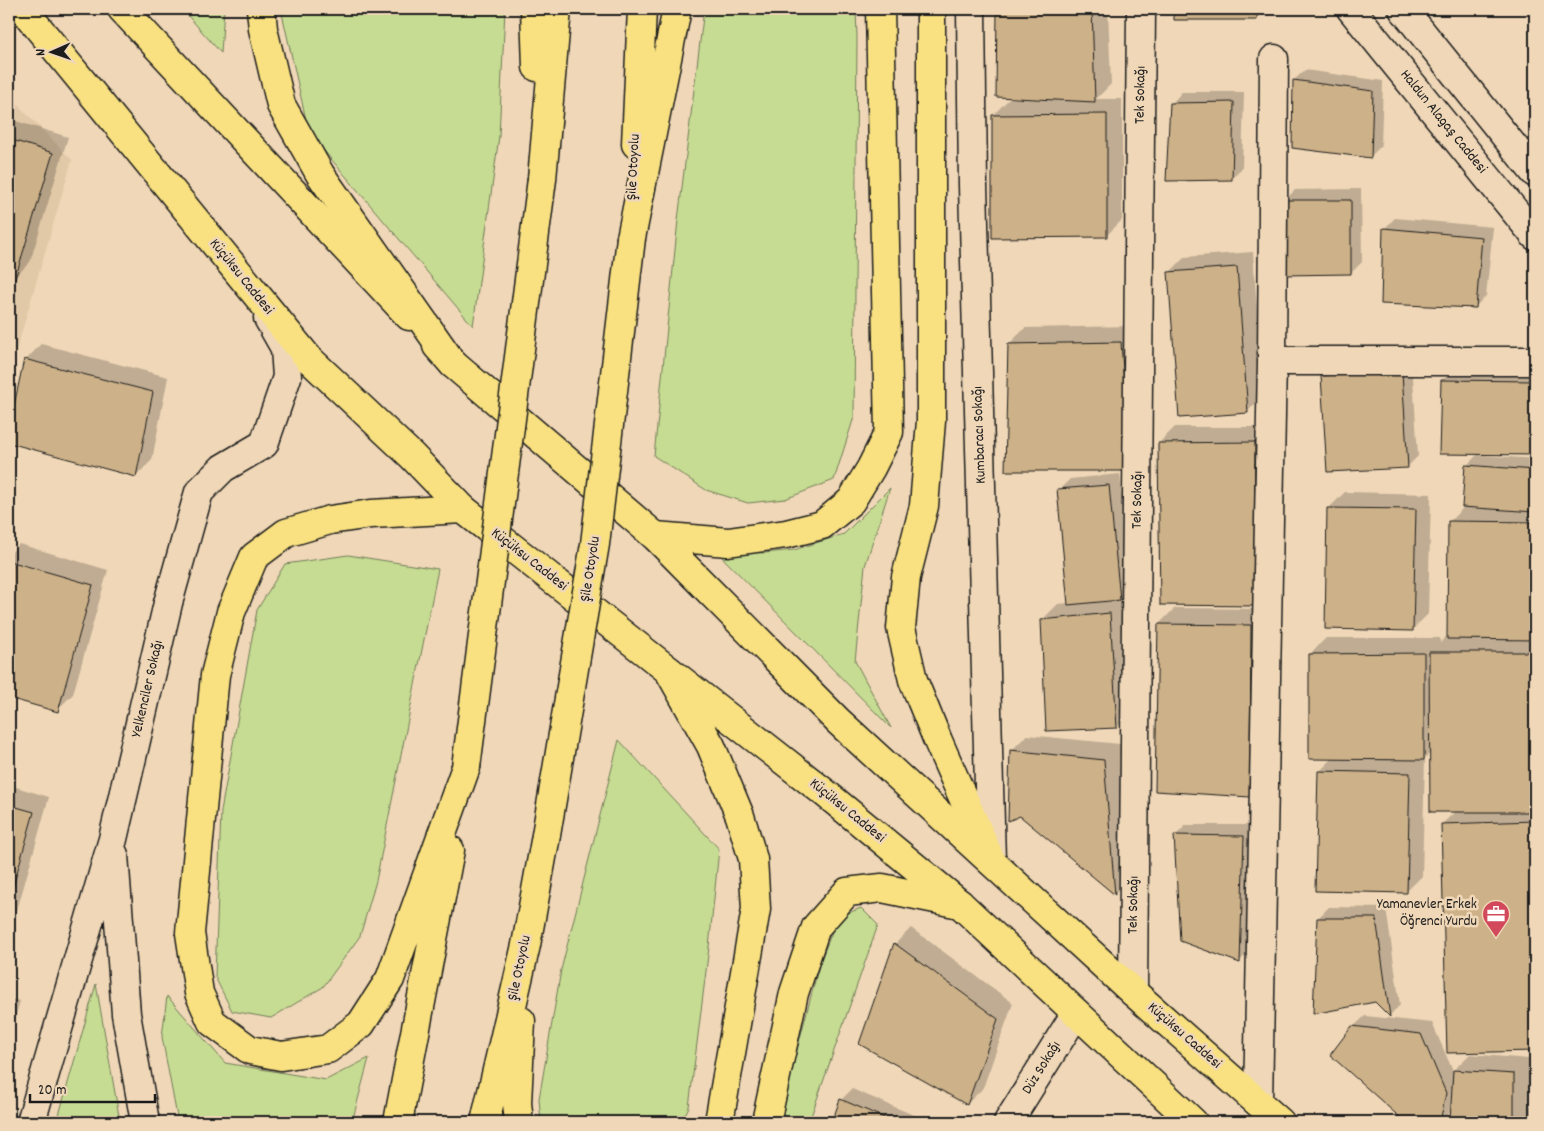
<svg xmlns="http://www.w3.org/2000/svg" width="1544" height="1131" font-family="Dekko,sans-serif">
  <style>
    .built { fill: #e1c8a6 }
    .green { fill: #c6dc92; stroke: #717c57 }
    .shadow { fill: #0003 }
    .building { fill: #cdb188; stroke: #1c1c1c }
    .lines { fill: none; stroke-linecap: round; stroke-linejoin: round }
    .street-casing { stroke: #1c1c1c; stroke-width: 31 }
    .secondary-casing { stroke: #1c1c1c; stroke-width: 31 }
    .primary-casing { stroke: #1c1c1c; stroke-width: 31 }
    .highway-casing { stroke: #1c1c1c; stroke-width: 31 }
    .street { stroke: #efd7b7; stroke-width: 28 }
    .secondary { stroke: #efd7b7; stroke-width: 28 }
    .primary { stroke: #f9e181; stroke-width: 28 }
    .highway { stroke: #f9e181; stroke-width: 28 }
    .highway-bridge-casing { stroke: #1c1c1c; stroke-width: 31; stroke-linecap: butt }
    .highway-bridge { stroke: #f9e181; stroke-width: 28 }
    .labels { text-anchor: middle; dominant-baseline: central; stroke-width: 5; stroke-linejoin: round; paint-order: stroke }
    .street-label { font-size: 15px; fill: #1c1c1c; stroke: #efd7b7 }
    .poi-label { font-size: 15px; fill: #1c1c1c; stroke: #efd7b7; text-anchor: end }
  </style>
  <rect width="100%" height="100%" fill="#efd7b7"/>
  <filter id="ink" filterUnits="userSpaceOnUse"><feTurbulence type="fractalNoise" baseFrequency=".02" numOctaves="2"/><feDisplacementMap in="SourceGraphic" scale="10" xChannelSelector="R" yChannelSelector="G"/><feConvolveMatrix kernelMatrix="1 2 1 2 8 2 1 2 1" color-interpolation-filters="sRGB"/></filter>
  <g filter="url(#ink)">
    <path class="built" d="M9 96 72 160 9 375Z"/>
    <path class="green" d="M182 9H224L221 53Z
      M281 9H505L499 136 473 326 309 133Z
      M704 9H856L857 37 854 417 834 480 785 499 748 503 706 490 654 456 678 220Z
      M890 488 865 566 855 661 891 728 715 550 765 553 794 550 844 534Z
      M348 555 438 569 376 881 360 936 323 987 271 1018 232 1011 215 977 221 811 257 610 285 564Z
      M619 740 719 849 709 947 689 1107 681 1122H541L539 1099 561 970Z
      M861 908 878 925 809 1122H778L820 962 838 917Z
      M96 984 120 1122H57Z
      M167 996 225 1063 326 1080 369 1058 352 1122H178L162 1037Z"/>
    <path class="shadow" d="M999 9H1108L1111 84 1096 99H1122V220L1106 236 993 115 1009 99H1020V97L997 96Z
      M1176 9H1267L1256 19H1176Z
      M1305 70 1383 81 1381 146 1370 157 1294 80Z
      M1182 92H1244L1242 168 1231 179 1172 103Z
      M9 119 68 137 30 262 14 278 9 276Z
      M1361 189 1362 262 1351 273 1284 201 1295 190Z
      M1395 218 1493 227 1486 296 1475 307 1384 229Z
      M1253 252 1263 396 1247 412 1169 273 1185 257Z
      M1137 326 1145 454 1009 344 1025 328Z
      M41 344 168 377 152 460 136 476 9 441V434L26 360Z
      M1412 362 1418 456 1407 467 1323 377 1334 366Z
      M1453 370 1535 371V454L1479 453V455L1535 459V1050L1448 1052 1442 824 1456 811 1431 752 1425 758 1422 876 1406 892 1319 772 1333 758 1310 654 1326 638H1440V643L1446 637H1448L1449 522 1465 506 1466 466 1479 453 1442 381Z
      M1175 427H1270L1253 605 1159 443Z
      M1120 474 1130 588 1120 598H1126L1133 711 1117 727 1042 620 1058 604 1069 603 1059 490 1070 479Z
      M1345 492 1431 494 1428 614 1412 630 1329 508Z
      M19 544 108 570 73 694 57 710 9 697V555Z
      M1175 608 1266 609 1265 779 1250 795 1159 624Z
      M1027 735 1120 744 1130 878 1115 893 1011 751Z
      M9 785 49 797 14 921 9 926Z
      M1186 825H1254L1250 950 1240 961 1175 836Z
      M1329 907 1386 908 1400 1005 1390 1015 1318 918Z
      M911 928 1013 1003 983 1088 967 1104 860 1043 895 944Z
      M9 998 20 1001 9 1039Z
      M1365 1016 1432 1023 1453 1071 1470 1054 1529 1059V1105H1535V1122H1451L1452 1107H1451L1447 1122H1407L1332 1055 1353 1027Z
      M852 1089 930 1122H833L841 1100Z"/>
    <path class="building" d="M997 9H1092L1095 102 996 97Z
      M1174 9H1257V20H1174Z
      M1293 80 1373 91 1371 158 1292 148Z
      M1234 102 1232 180 1166 181 1170 103Z
      M1107 114V237L992 238V115Z
      M9 139 53 153 15 279 9 277Z
      M1283 200H1351V274L1283 275Z
      M1383 228 1482 237 1476 308 1381 304Z
      M1237 267 1248 413 1179 418 1168 272Z
      M1121 342 1130 471H1005L1008 344Z
      M24 359 153 392 136 477 9 443V429Z
      M1402 372 1408 468 1327 472 1321 376Z
      M1441 380 1535 381V455L1439 454Z
      M1255 442 1254 606 1160 605 1158 443Z
      M1465 465 1535 470V512L1462 507Z
      M1109 485 1120 600 1068 605 1057 489Z
      M1327 508 1416 509 1413 631 1325 629Z
      M1448 521 1535 522V640L1447 639Z
      M9 561 93 585 58 712 9 698Z
      M1110 613 1117 728 1046 731 1041 620Z
      M1158 624 1251 625 1250 797 1155 791Z
      M1429 652H1535V812H1430Z
      M1424 653V760L1309 759V654Z
      M1010 750 1104 760 1115 895 1020 816 1008 821Z
      M1318 771 1410 773 1407 893 1315 891Z
      M9 805 34 812 9 901Z
      M1535 821V1051L1447 1053 1441 824Z
      M1174 835 1244 836 1240 963 1180 941Z
      M1317 918H1376L1390 1017 1375 1002 1313 1014Z
      M894 943 998 1019 967 1105 859 1044Z
      M1352 1026 1421 1034 1446 1093 1440 1122H1405L1330 1055Z
      M1453 1070 1514 1074V1121L1535 1120V1122H1450Z
      M840 1099 894 1122H832Z"/>
    <g class="lines">
      <g class="street-casing">
        <path id="street" d="M971 9 973 185 991 861
          M1272 361 1274 59
          M1133 992 1141 9
          M1258 1102 1272 361H1535
          M1008 1122 1076 1013"/>
      </g>
      <g class="secondary-casing">
        <path id="secondary" d="M1351 9 1535 236
          M1403 9 1535 173
          M114 855 126 1014 145 1122
          M31 1122 113 839 168 603 199 492 223 468 264 444 287 377 285 348 268 318"/>
      </g>
      <g class="primary-casing">
        <path id="primary" d="M23 9 309 359 412 456 463 509 825 793 960 904 1193 1122
          M122 9 409 316
          M437 346 453 364 655 536 838 721 1133 992 1280 1122"/>
      </g>
      <g class="highway-casing">
        <path id="highway" d="M261 9 263 29 281 105 320 174 453 364
          M535 9 537 67
          M931 9V421L924 506 906 577 901 628 913 680 938 741 991 861
          M636 144 642 9
          M542 179 557 9
          M631 238 677 9
          M463 509 371 514 330 520 286 533 254 557 231 612 215 675 190 933 199 993 212 1022 250 1050 281 1056 328 1049 361 1024 390 979 466 767
          M655 536 728 542 786 534 822 525 851 501 871 468 889 432 880 9
          M669 671 711 746 740 816 753 859 756 909 719 1122
          M398 1122 450 850
          M485 1122 526 945 545 841
          M519 1122 517 1103 521 1021
          M766 1122 794 993 816 927 847 892 882 888 960 904"/>
      </g>
      <use href="#street" class="street"/>
      <use href="#secondary" class="secondary"/>
      <use href="#primary" class="primary"/>
      <use href="#highway" class="highway"/>
      <g class="highway-bridge-casing">
        <path id="highway-bridge" d="M466 767 542 179
          M545 841 595 544 631 238"/>
      </g>
      <use href="#highway-bridge" class="highway-bridge"/>
    </g>
  </g>
  <defs>
    <g id="office-pin" transform="scale(1.4375)"><path d="M0 17L-7.5 6A9.5 9.5 0 1 1 7.5 6Z" fill="#d1495b" stroke="#efd7b7"/><path d="M-6-3h4V-5.5h4V-3h4V5H-6ZM-1-4.5V-3h2v-1.5ZM-6 0V1H6V0Z" fill="#fff"/></g>
  </defs>
  <g fill-rule="evenodd">
    <use href="#office-pin" x="1496" y="914"/>
  </g>
  <g class="labels">
    <g class="street-label">
      <text transform="translate(1141 95) rotate(-89)">Tek Sokağı</text>
      <text transform="translate(1443 122) rotate(51)">Haldun Alagaş Caddesi</text>
      <text transform="translate(634 167) rotate(-87)">Şile Otoyolu</text>
      <text transform="translate(241 277) rotate(51)">Küçüksu Caddesi</text>
      <text transform="translate(980 435) rotate(-92)">Kumbaracı Sokağı</text>
      <text transform="translate(1138 500) rotate(-89)">Tek Sokağı</text>
      <text transform="translate(529 560) rotate(38)">Küçüksu Caddesi</text>
      <text transform="translate(591 569) rotate(-81)">Şile Otoyolu</text>
      <text transform="translate(148 689) rotate(-77)">Yelkenciler Sokağı</text>
      <text transform="translate(847 811) rotate(39)">Küçüksu Caddesi</text>
      <text transform="translate(1134 905) rotate(-89)">Tek Sokağı</text>
      <text transform="translate(520 968) rotate(-78)">Şile Otoyolu</text>
      <text transform="translate(1184 1036) rotate(41)">Küçüksu Caddesi</text>
      <text transform="translate(1042 1068) rotate(-58)">Düz Sokağı</text>
    </g>
    <g class="poi-label">
      <text x="1477" y="905">Yamanevler Erkek<tspan x="1477" dy="17">Öğrenci Yurdu</tspan></text>
    </g>
  </g>
  <rect width="1544" height="1131" fill="none" stroke="#efd7b7" stroke-width="30"/>
  <rect x="15" y="15" width="1514" height="1101" fill="none" stroke="#1c1c1c" stroke-width="2" filter="url(#ink)"/>
  <g transform="translate(52 52) rotate(268)" stroke="#efd7b7" stroke-width="4" paint-order="stroke">
  <path d="M0-4L9 19L0 12L-9 19Z" fill="#1c1c1c"/>
  <text y="-8" font-size="14" font-weight="bold" text-anchor="middle" fill="#1c1c1c">N</text>
  </g>
  <path d="M30 1094v8h125v-8" fill="none" stroke="#1c1c1c" stroke-width="2.5"/>
  <text x="38" y="1094" font-size="15" fill="#1c1c1c" stroke="#efd7b7" stroke-width="4" paint-order="stroke">20 m</text>
</svg>
